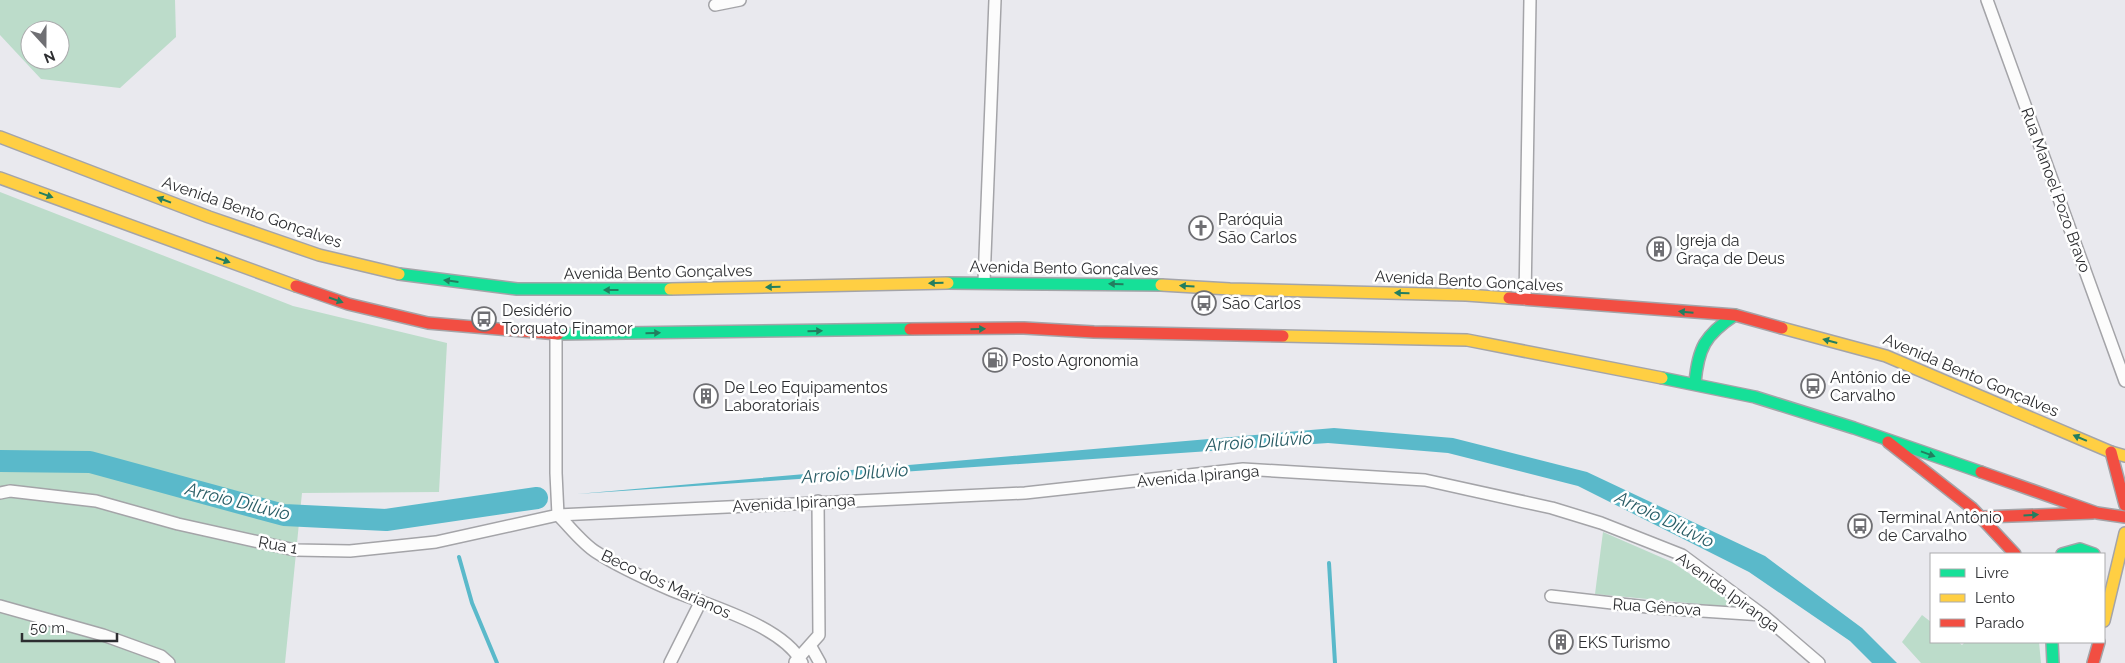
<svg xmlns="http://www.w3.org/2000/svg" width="2125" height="663" font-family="Raleway,sans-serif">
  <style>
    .green { fill: #bcdcca; fill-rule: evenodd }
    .water { fill: #5ab9ca }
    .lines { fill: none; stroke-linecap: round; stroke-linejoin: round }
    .stream { stroke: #5ab9ca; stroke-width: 4 }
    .river { stroke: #5ab9ca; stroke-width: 22 }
    .street-casing { stroke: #a4a4a8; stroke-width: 14 }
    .fast-casing { stroke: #a4a4a8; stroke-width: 14 }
    .slow-casing { stroke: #a4a4a8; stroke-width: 14 }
    .jam-casing { stroke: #a4a4a8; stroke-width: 14 }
    .street { stroke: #fcfcfc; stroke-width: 11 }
    .fast { stroke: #16e098; stroke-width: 11 }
    .slow { stroke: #ffcf43; stroke-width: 11 }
    .jam { stroke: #f24e42; stroke-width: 11 }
    .oneway { fill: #237e5f }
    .labels { text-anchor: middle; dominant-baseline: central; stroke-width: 5; stroke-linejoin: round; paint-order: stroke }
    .street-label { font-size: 16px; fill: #2d2e31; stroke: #fff }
    .poi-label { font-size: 16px; fill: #2d2e31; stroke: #fff; text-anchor: start }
    .water-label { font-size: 18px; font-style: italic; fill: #295c65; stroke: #fff }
  </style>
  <rect width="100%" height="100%" fill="#e9e9ee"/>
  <path class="green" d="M0 0H175L176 37 120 88 41 79 0 35ZM30 30H60V60H30Z
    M0 192 293 306 447 343 439 492 302 493 285 663H0Z
    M1603 532 1672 562 1741 608 1595 594Z
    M1922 615 1931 622V642H1958L1962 645 1965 642H2039L2041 663H1921L1902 642Z"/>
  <path class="water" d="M1334 428 1453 438 1587 472 1765 556 1862 628 1897 663H1872L1850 641 1749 572 1578 486 1448 453 1328 443 577 494Z"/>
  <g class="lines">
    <path class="stream" d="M459 557 472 603 497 663
      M1329 563 1335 663"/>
    <path class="river" d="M0 461 90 462 284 515 386 520 537 498"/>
    <g class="street-casing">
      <path id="street" d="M1987 0 2125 381
        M715 5 740 0
        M984 282 995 0
        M1525 299 1530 0
        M556 334V473L558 515C570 527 582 543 596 552 619 567 646 579 671 590 707 605 784 626 802 663
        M0 493 10 491 96 501 178 524 295 550 350 551 436 542 558 515 1025 493 1243 469 1425 480 1552 508 1601 523 1682 555 1763 615 1819 663
        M1551 596 1656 608 1763 615
        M0 606 103 635 161 656 169 663
        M810 645 820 663
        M795 662 819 635 818 501
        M670 663 701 601"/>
    </g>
    <g class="fast-casing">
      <path id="fast" d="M399 274 517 289H670
        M948 283 1161 285
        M558 334 910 329
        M1662 378 1755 397 1854 428 1981 472
        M1695 383C1698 348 1705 335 1735 315
        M2062 554 2080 549 2094 554
        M2052 642 2053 663"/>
    </g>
    <g class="slow-casing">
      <path id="slow" d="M0 137 209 217 319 255 399 274
        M0 178 296 286
        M1161 285 1230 289 1466 295 1509 298
        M670 289 948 283
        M1782 328 1886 356 2111 452 2125 456
        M1283 336 1467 340 1662 378
        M2104 621 2125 533"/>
    </g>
    <g class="jam-casing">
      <path id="jam" d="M296 286 348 304 428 323 558 334
        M1509 298 1735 315 1782 328
        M910 329 1024 328 1094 332 1283 336
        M1888 442 1972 508 2015 554
        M2111 452 2125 505
        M1981 472 2097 513 2125 517
        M1982 517 2093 513
        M2093 663 2099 642"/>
    </g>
    <use href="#street" class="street"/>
    <use href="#fast" class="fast"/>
    <use href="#slow" class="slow"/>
    <use href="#jam" class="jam"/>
  </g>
  <defs><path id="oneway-solid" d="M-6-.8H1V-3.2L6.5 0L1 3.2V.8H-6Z" transform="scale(1.25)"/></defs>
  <g class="oneway">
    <use href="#oneway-solid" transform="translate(46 195) rotate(20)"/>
    <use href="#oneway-solid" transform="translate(164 200) rotate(-159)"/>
    <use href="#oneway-solid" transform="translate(223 260) rotate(19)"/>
    <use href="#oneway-solid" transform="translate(451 281) rotate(-173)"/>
    <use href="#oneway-solid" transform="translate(936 283) rotate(179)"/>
    <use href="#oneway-solid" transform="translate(1116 284) rotate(-179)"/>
    <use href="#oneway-solid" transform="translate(1187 286) rotate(-177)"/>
    <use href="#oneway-solid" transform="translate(773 287) rotate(179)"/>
    <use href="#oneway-solid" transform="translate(611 290) rotate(-180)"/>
    <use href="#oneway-solid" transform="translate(1402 293) rotate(-179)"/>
    <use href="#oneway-solid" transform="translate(336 300) rotate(19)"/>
    <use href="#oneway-solid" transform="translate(1686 312) rotate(-175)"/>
    <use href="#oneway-solid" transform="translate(978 329) rotate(-1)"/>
    <use href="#oneway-solid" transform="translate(815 331) rotate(-1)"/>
    <use href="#oneway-solid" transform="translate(653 333) rotate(-1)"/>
    <use href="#oneway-solid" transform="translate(1830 341) rotate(-165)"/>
    <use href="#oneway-solid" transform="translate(2080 438) rotate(-157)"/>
    <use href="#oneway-solid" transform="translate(1928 454) rotate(20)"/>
    <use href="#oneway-solid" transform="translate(2031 515) rotate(-3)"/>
  </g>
  <defs>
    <g id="church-ring" transform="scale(1.25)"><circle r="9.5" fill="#fff" stroke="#6f6f73" stroke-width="1.5"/><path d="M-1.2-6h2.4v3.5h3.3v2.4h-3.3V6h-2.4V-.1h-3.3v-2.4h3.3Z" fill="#6f6f73"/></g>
    <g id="building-ring" transform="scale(1.25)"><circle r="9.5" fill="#fff" stroke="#6f6f73" stroke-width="1.5"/><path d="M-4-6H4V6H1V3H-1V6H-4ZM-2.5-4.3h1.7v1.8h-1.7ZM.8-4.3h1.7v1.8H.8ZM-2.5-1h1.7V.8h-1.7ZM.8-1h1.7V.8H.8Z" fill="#6f6f73"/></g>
    <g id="bus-ring" transform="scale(1.25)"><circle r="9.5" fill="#fff" stroke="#6f6f73" stroke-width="1.5"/><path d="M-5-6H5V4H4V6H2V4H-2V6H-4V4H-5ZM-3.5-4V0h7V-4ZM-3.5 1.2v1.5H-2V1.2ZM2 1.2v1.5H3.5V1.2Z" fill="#6f6f73"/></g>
    <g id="fuel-ring" transform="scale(1.25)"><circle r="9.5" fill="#fff" stroke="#6f6f73" stroke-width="1.5"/><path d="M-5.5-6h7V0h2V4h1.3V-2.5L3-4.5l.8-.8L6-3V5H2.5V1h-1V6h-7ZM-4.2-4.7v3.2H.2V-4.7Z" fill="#6f6f73"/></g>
  </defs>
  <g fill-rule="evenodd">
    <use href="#church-ring" x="1201" y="228"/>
    <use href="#building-ring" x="1659" y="249"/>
    <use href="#bus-ring" x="1204" y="303"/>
    <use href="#bus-ring" x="484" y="319"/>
    <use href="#fuel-ring" x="995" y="360"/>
    <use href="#bus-ring" x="1813" y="386"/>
    <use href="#building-ring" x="706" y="396"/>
    <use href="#bus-ring" x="1860" y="526"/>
    <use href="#building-ring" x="1561" y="642"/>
  </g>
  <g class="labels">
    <g class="street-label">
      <text transform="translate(2056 190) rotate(70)">Rua Manoel Pozo Bravo</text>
      <text transform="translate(252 212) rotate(19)">Avenida Bento Gonçalves</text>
      <text transform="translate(1064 268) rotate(1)">Avenida Bento Gonçalves</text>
      <text transform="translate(658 272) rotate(-1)">Avenida Bento Gonçalves</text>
      <text transform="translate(1469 281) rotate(3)">Avenida Bento Gonçalves</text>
      <text transform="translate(1971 375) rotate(23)">Avenida Bento Gonçalves</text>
      <text transform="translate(1198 476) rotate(-5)">Avenida Ipiranga</text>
      <text transform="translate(794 503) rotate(-3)">Avenida Ipiranga</text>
      <text transform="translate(278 545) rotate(10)">Rua 1</text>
      <text transform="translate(666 584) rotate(25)">Beco dos Marianos</text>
      <text transform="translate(1728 592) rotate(36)">Avenida Ipiranga</text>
      <text transform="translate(1657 607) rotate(4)">Rua Gênova</text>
    </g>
    <g class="poi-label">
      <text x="1218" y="219">Paróquia<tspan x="1218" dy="18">São Carlos</tspan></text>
      <text x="1676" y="240">Igreja da<tspan x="1676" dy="18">Graça de Deus</tspan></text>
      <text x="1222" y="303">São Carlos</text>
      <text x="502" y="310">Desidério<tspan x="502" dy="18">Torquato Finamor</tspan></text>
      <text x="1012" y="360">Posto Agronomia</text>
      <text x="1830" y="377">Antônio de<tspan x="1830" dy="18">Carvalho</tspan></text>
      <text x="724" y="387">De Leo Equipamentos<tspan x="724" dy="18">Laboratoriais</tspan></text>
      <text x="1878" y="517">Terminal Antônio<tspan x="1878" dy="18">de Carvalho</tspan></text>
      <text x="1578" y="642">EKS Turismo</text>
    </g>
    <g class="water-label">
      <text transform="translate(1259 441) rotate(-4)">Arroio Dilúvio</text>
      <text transform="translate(855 473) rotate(-4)">Arroio Dilúvio</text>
      <text transform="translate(238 501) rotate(14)">Arroio Dilúvio</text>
      <text transform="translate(1665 519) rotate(26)">Arroio Dilúvio</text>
    </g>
  </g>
  <rect x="1930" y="553" width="175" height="90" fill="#ffffff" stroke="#ababad"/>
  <rect x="1940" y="569" width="25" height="8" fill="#16e098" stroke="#ababad"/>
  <text x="1975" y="578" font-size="15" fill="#2d2e31">Livre</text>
  <rect x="1940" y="594" width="25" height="8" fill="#ffcf43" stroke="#ababad"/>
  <text x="1975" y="603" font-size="15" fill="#2d2e31">Lento</text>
  <rect x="1940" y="619" width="25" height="8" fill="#f24e42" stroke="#ababad"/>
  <text x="1975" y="628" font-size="15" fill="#2d2e31">Parado</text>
  <g transform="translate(45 45) rotate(159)"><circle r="24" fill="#ffffff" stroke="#ababad"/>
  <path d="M0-4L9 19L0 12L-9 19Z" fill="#6f6f73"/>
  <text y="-8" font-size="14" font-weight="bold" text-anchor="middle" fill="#2d2e31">N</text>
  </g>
  <path d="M22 633v8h95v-8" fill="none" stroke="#2d2e31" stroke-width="2.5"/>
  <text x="30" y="633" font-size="15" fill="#2d2e31" stroke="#ffffff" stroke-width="4" paint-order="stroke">50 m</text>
</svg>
